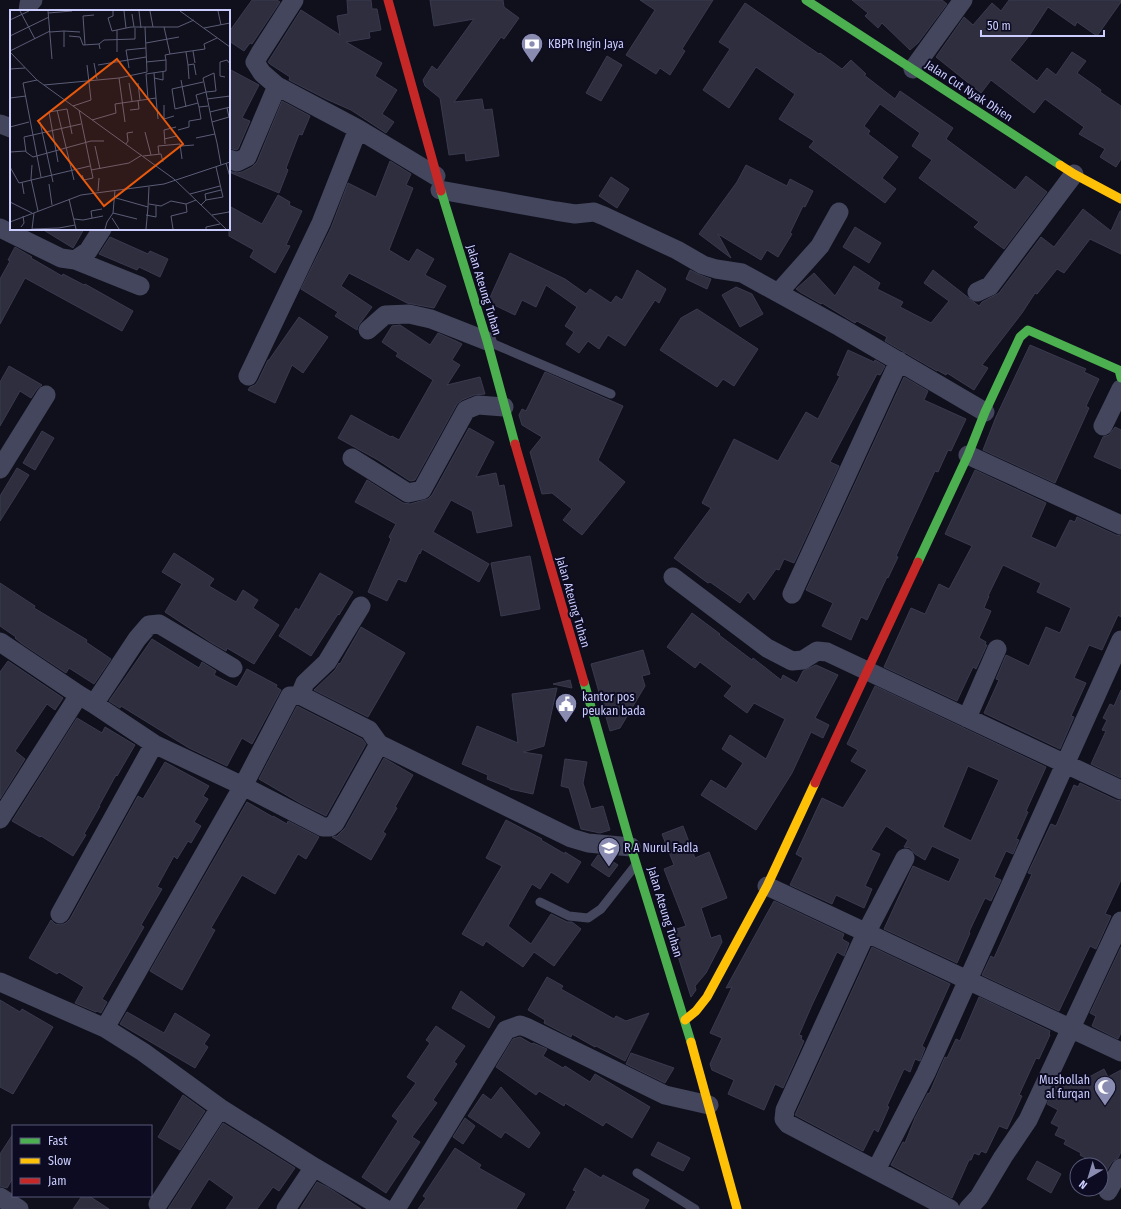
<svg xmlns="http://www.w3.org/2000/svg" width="1121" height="1209" font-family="'Fira Sans Condensed',sans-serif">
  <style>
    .building { fill: #2e2e3e; stroke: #3a3a50; fill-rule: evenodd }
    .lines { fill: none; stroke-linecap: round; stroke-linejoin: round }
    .lane { stroke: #44465d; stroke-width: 9 }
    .street { stroke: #44465d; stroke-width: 19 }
    .fast { stroke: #4caf50; stroke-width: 9 }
    .slow { stroke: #ffc107; stroke-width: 9 }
    .jam { stroke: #c62828; stroke-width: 9 }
    .labels { text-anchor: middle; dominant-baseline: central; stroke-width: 4; stroke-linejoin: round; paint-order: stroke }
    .poi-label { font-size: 12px; fill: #cbcdff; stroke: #0c0b21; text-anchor: start }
    .street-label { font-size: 12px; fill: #cbcdff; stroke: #0c0b21 }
    .inset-road { fill: none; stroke: #5b5c77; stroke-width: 1 }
    .view { fill: #e8590c; fill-opacity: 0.15; stroke: #e8590c; stroke-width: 2 }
    .inset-edge { fill: none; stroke: #cbcdff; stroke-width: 2 }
  </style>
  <rect width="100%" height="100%" fill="#10101c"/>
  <path class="building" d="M252 0H277L280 2 252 44 250 43 244 51 229 41V32Z
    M347 0H371L372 9H377L381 30 369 32 370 38 346 42 382 63 375 76 397 90 382 114 394 122 386 133 351 110 326 99 289 80 290 77 270 64 268 62 301 10 340 35 337 16 348 14Z
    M430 0H503L504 7 519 18 504 39 501 37 454 102 482 99 484 110 492 109 499 156 466 161 465 153 449 155 440 98 425 86 423 80 432 66 437 70 474 19 434 26Z
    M640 0H713L682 49 685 51 670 75 660 68 656 74 626 55 655 10Z
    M852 0H942L947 4 918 43 910 50 882 23 878 28 865 16 868 13Z
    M1009 0H1121V2L1097 36 1077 22 1075 26 1048 7 1029 36 1010 60 1037 81 1047 68 1056 75 1072 52 1086 61 1077 73 1101 90 1100 92 1121 106V159L1116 167 1100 157 1105 149 1079 134 1084 127 1045 99 1034 113 991 80 981 93 936 57 964 17 973 25 992 3 1001 11Z
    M745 3 819 54 820 53 842 69 851 60 866 74 864 75 895 99 900 91 953 128 946 139 1015 190 1026 176 1047 192 1004 249 974 227 979 222 919 178 932 160 912 146 920 133 880 104 864 126 870 131 868 134 898 157 882 178 896 189 885 203 809 147 814 141 779 119 795 94 756 67 729 108 703 90 730 49 719 42Z
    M607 56 622 65 601 101 586 93Z
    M229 69 259 85 242 118 250 121 238 149 236 150 229 148Z
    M282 101 310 116 302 135 299 134 286 168 288 170 279 193 229 172V171L237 173 242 172 252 167 257 162Z
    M390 161 411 174 406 185 413 188 389 250 409 262 417 249 434 259 425 275 446 286 434 308 407 303 349 273 341 286 372 307 358 326 357 330 335 316 338 312 301 289 331 228 348 183 376 197Z
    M746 165 787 186 790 179 813 191 805 207 803 206 790 233 792 234 778 257 767 250 761 260 718 234 731 258 699 234 737 182Z
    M611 177 629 189 617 208 599 196Z
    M278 195 290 202 289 205 302 211 286 245 290 246 275 273 250 257 254 250 229 236V206L262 224Z
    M1083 209 1111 231 1120 211H1121V254L1090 239 1064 273 1057 269 1037 294 1035 293 1022 313 982 365 988 368 974 390 947 373 946 375 937 370V371L885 341 887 337 857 321 855 323 822 303 821 304 800 292 796 289 814 273 835 296 854 266 880 283 877 289 903 302 900 307 931 323 949 301 924 283 933 270 979 306 982 302 999 293 1041 237 1054 247Z
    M855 227 881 243 869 263 843 247Z
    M42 229H84L73 248Z
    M110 237 148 254 150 251 168 259 160 277 139 267 137 270 99 254Z
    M15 247 32 257 31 258 62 276 63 274 84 285 85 284 133 311 122 331 25 278 0 324V279L10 261 8 260Z
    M510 253 565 279 586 294 590 289 611 303 616 296 622 300 637 270 666 289 659 303 655 300 625 346 608 335 599 349 588 341 579 353 566 344 574 332 565 326 577 307 546 285 536 307 522 300 515 315 488 302Z
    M690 270 700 275 711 279 707 289 686 279Z
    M736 287 752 294 763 314 740 327 722 295Z
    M697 309 758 349 734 386 723 379 717 387 660 350 681 318Z
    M299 317 328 337 303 373 292 365 275 403 248 390 250 387 255 385 258 381 268 360H269Z
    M400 325 430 345 438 333 456 341 462 344 452 360 460 365 447 385 480 377 485 394 474 395 462 400 457 404 415 480 410 481 378 460 338 438 351 415 391 437 392 436 399 440 433 380 396 356 398 353 382 342 392 326Z
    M1030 345 1086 369 1084 372 1099 379 1086 406 1089 408 1055 483 983 450 996 417Z
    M848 350 874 362 875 360 885 366 880 375 877 374 830 462 839 466 794 563 784 559 779 570 776 569 754 600 748 592 740 603 710 582 708 583 674 558 711 508 702 503 734 439 778 461 806 412 818 419 840 376 837 375Z
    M9 366 42 385 37 389 31 398 20 391 0 426V382Z
    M545 372 623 406 598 460 625 482 582 535 563 520 572 509 552 493 542 494 530 452 542 437 522 425 519 415 522 409 526 411Z
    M904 377 928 391 924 400 966 419 951 451 948 450 938 472 935 471 896 556 898 557 888 578 887 577 867 620 861 617 851 640 822 626 833 603 806 590Z
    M1115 427 1121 430V469L1094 457 1103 437 1109 435Z
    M469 428 494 442 476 477 496 473 499 486 504 485 512 526 477 533 472 511 451 500 433 532 489 564 479 582 422 549 420 554 419 553 406 582 398 579 387 601 368 592 391 539 389 537 396 524 355 502 367 480 403 503 410 504 428 499 432 495Z
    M42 431 54 438 35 470 23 463Z
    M17 468 29 475 0 521V496Z
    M975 470 1046 503 1031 537 1056 548 1070 520 1075 522 1077 517 1116 535 1121 536V617L1118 615 1102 650 1089 645 1074 678 1086 683 1071 716 1074 717 1060 749 984 713 999 680 996 679 1006 655 1029 666 1046 627 1060 633 1071 608 1037 592 1041 583 1003 565 988 596H989L984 608 991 611 979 638 986 642 985 645H987L976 669 973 667 957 701 884 667 911 608 925 614 939 584 949 589 972 546 945 534Z
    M174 553 214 579 209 586 236 602 243 590 258 600 253 608 279 625 254 664 227 648 226 651 212 643 165 612 182 584 162 572Z
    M530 556 540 609 501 616 491 563Z
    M320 573 353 592 339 615 338 614 311 656 279 636 296 608 299 610Z
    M0 583 35 606 34 608 87 640 86 642 111 659 94 684 69 668 66 673 21 643 15 638 16 637 0 626Z
    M692 613 720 634 719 635 752 660 753 658 781 680 783 675 797 683 803 671 816 665 838 675 815 718 829 725 823 738 811 732 792 773 756 830 701 795 711 780 726 789 743 763 722 749 730 735 766 759 785 719 754 703 747 713 724 696 732 686 700 662 695 668 667 647Z
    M361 627 405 653 368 717 314 690 335 670 339 663 340 664Z
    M152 639 199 668 202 662 216 671 214 675 237 687 247 669 277 685 276 687 281 690 252 744 242 738 227 766 189 748 121 706 120 708 109 701Z
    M643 650 650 674 642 676 645 686 620 728 610 731 591 664Z
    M8 661 63 698 55 710 47 704 15 751 25 759 0 799V672Z
    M570 680 572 688 553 684Z
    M875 686 1046 767 1026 811 1028 812 1016 839 1019 840 1013 854 1006 851 994 877 1001 880 991 901 985 898 969 932 970 933 957 963 884 929 913 866 949 882 960 859 932 846 925 860 915 854 910 848 904 847 908 840 886 826 871 850 880 854 865 886 872 889 864 908 836 895 832 904 790 885 803 858 796 854 822 798 843 808 867 770 851 761 858 750 847 744ZM968 766 999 780 971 841 943 827Z
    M557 688 544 746 523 752 542 755 533 794 510 789V788L487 779 488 775 462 764 477 726 518 743 512 694Z
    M1121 690V778L1091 764 1106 731 1102 730 1107 720 1103 718 1110 704 1114 706Z
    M297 706 362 739 366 744 326 816 300 803 259 779Z
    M77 718 102 733 105 727 135 745 117 776 116 775 99 806H100L84 834 86 835 73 856 41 836 40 837 12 821Z
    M384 758 413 775 395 807 397 808 383 832 386 834 371 860 332 837 337 836 345 828Z
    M565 759 587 762 583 783 591 809 603 806 610 830 600 833 581 829 569 788 561 786Z
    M165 762 209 786 203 796 208 799 194 822 201 826 191 843 188 841 177 859 174 856 157 887 162 889 141 925 144 927 102 999 107 1002 101 1013 97 1011 96 1012 75 1003 84 987 59 972 57 974 29 958 51 920 55 924 61 925 66 923 70 919 138 796 143 799Z
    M1080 783 1116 800 1121 801V880L1105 914 1111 916 1096 949 1090 946 1059 1011 982 975 991 956 994 958 1032 874 1028 873 1051 824 1056 826 1074 785 1078 787Z
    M247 802 273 817V816L287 824 288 821 319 837 306 859 298 854 275 894 242 875 211 928 215 930 182 990 150 971Z
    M506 820 542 839 541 840 565 854V852L581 862 568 883 551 872 540 889 532 884 508 926 531 944 551 914 567 922H572L581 929 554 966 534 952 523 967 486 941 483 946 462 934 502 866 486 858Z
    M683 826 695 858 709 852 727 898 701 908 711 938 720 935 722 942 706 973 695 986 696 990 691 997 670 931 686 926 664 869 674 865 662 834Z
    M598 855 604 856 618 865 609 877 591 865Z
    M774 901 844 934 842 939 849 943 844 956 837 952 812 1005 799 1035 802 1036 801 1039 804 1041 783 1088 775 1084 764 1110 728 1094 734 1080 712 1070 710 1064 722 1038 710 1033 732 987 726 988Z
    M872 947 950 984 922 1046 925 1048 920 1061 915 1059 910 1072 904 1069 887 1106 889 1107 878 1132 874 1129 863 1151 795 1115Z
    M1121 947V1033L1118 1039 1092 1026 1096 1016 1090 1013Z
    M547 977 563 986 561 989 614 1019 616 1016 626 1021 649 1013 625 1061 596 1046 595 1047 572 1034 571 1037 544 1023 545 1020 528 1010Z
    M461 991 495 1017 489 1028 452 1008Z
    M979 997 1050 1031 1049 1034 1050 1035 1039 1059 1036 1058 1019 1095 1022 1096 1007 1129 999 1126 986 1153 981 1151 979 1155 974 1153 971 1160H969L952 1198 891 1165 903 1142 905 1143 915 1118 928 1093 929 1094 945 1057 947 1058 956 1039 960 1041Z
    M0 1000 20 1012 22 1009 53 1027 13 1094 0 1087Z
    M127 1012 164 1033 175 1013 210 1035 204 1044 208 1047 195 1068 120 1024Z
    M436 1026 465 1046 454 1062 457 1064 433 1100 437 1103 412 1137 420 1142 386 1193 362 1177 398 1121 392 1116 416 1083 407 1077 430 1043 426 1040Z
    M520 1037 532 1044 533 1043 547 1049 543 1056 563 1068 565 1066 590 1082 595 1074 650 1107 632 1138 606 1122 603 1126 565 1103 564 1106 539 1091 536 1095 496 1067 513 1039Z
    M631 1053 674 1068 665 1083 626 1064Z
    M1104 1069 1108 1077 1121 1070V1152L1118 1158 1112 1162 1107 1170 1101 1166V1165H1099L1080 1155 1081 1153 1064 1144 1066 1140 1055 1135 1059 1127 1051 1123 1058 1110 1047 1104 1061 1075 1078 1083Z
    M501 1087 540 1133 529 1148 505 1132 501 1138 468 1116 483 1094 491 1100Z
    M183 1095 205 1111 180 1150 158 1137Z
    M465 1118 475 1126 463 1144 453 1137Z
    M223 1123 295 1168 279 1191 273 1187 257 1209H226L234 1197 209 1179 190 1209H168Z
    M13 1134V1178L7 1188 0 1186V1154Z
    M658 1142 690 1158 683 1171 651 1155Z
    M455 1148 481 1165 479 1168 525 1194 516 1209H418L426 1198 423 1196Z
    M1037 1161 1061 1174 1051 1193 1027 1179Z
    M585 1168 601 1178 603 1175 649 1200 644 1209H566L576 1191 573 1190Z
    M317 1182 329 1188 361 1209H300Z
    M82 1196H89L109 1209H73Z"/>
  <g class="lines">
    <path class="lane" d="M489 342 611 394
      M540 902 569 916 588 918 601 909 635 866
      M637 1173 695 1209"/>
    <path class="street" d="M294 0 260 53 255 62 262 73 277 86 358 129 436 176
      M28 11 29 4 33 0
      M913 69 963 0
      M0 124 11 128
      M229 159 237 162 247 157 277 86
      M440 190 556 211 575 214 594 212 604 216 677 250 703 265 716 269 742 273 840 327 985 412
      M0 228 61 258 75 260 88 251 102 229
      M75 260 140 286
      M977 292 990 286 1074 174
      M778 293 820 246 839 212
      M368 330 385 315 409 314 431 319 487 341
      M248 376 321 223 358 129
      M1103 426 1121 389
      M968 455 1121 525
      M352 458 408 493 422 490 466 410 478 405 504 407
      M0 469 46 395
      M673 577 767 648 792 661 803 660 817 651 827 652 1121 790
      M792 594 899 361
      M0 642 79 695 94 704 154 744 243 786 323 827H330L335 823 379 744 571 838 588 843 631 847
      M300 695 369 730 379 744
      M94 704 137 639 149 625 159 624 233 668
      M967 718 997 649
      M0 819 79 695
      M905 858 866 933 785 1110 784 1119 788 1124 950 1209
      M767 886 1121 1052
      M60 914 154 744
      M0 982 105 1028 143 1052 220 1108 314 1167 385 1209
      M105 1028 243 786 290 696 300 695 305 683 327 662 361 606
      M876 1170 926 1073 1121 640
      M1108 1191 1121 1168
      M0 1197 19 1209
      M158 1204 220 1108
      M286 1209 314 1167
      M396 1209 506 1030 520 1025 528 1028 665 1095 709 1105
      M968 1209 979 1197 1003 1157 1028 1120 1121 921"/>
    <path class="fast" d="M806 0 1060 165
      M441 191 487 341 515 444
      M918 562 968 455 985 412 1020 337 1028 330 1119 370 1121 378
      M584 682 631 847 691 1042"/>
    <path class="slow" d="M1060 165 1074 174 1121 199
      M685 1020 696 1011 707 997 767 886 815 783
      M691 1042 737 1209"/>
    <path class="jam" d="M388 0 441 191
      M515 444 584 682
      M815 783 918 562"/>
  </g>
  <defs>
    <g id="bank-pin" transform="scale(1.15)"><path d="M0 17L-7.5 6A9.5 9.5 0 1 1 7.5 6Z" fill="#8a8bb0" stroke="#0c0b21"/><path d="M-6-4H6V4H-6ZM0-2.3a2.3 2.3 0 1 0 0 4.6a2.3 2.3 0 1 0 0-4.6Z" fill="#fff"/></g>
    <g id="civic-pin" transform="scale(1.15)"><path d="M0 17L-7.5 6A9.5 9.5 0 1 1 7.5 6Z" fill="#8a8bb0" stroke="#0c0b21"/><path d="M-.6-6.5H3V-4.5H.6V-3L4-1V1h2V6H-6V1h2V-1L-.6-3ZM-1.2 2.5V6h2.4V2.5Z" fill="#fff"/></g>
    <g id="school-pin" transform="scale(1.15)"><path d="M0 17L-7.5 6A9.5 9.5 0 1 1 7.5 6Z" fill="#8a8bb0" stroke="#0c0b21"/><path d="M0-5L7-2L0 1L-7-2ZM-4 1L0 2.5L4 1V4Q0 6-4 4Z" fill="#fff"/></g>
    <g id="mosque-pin" transform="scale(1.15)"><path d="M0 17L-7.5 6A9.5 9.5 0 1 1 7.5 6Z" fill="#8a8bb0" stroke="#0c0b21"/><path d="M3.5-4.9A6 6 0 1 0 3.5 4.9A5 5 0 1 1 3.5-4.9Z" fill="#fff"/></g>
  </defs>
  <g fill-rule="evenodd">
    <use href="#bank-pin" x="532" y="44"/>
    <use href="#civic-pin" x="566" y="704"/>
    <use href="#school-pin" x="609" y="848"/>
    <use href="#mosque-pin" x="1105" y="1087"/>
  </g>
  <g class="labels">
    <g class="poi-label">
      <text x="548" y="44">KBPR Ingin Jaya</text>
      <text x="582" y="697">kantor pos<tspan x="582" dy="14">peukan bada</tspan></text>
      <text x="624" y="848">R A Nurul Fadla</text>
      <text x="1090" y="1080" text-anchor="end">Mushollah<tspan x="1090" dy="14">al furqan</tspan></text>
    </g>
    <g class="street-label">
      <text transform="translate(969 91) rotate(33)">Jalan Cut Nyak Dhien</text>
      <text transform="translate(484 290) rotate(73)">Jalan Ateung Tuhan</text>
      <text transform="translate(573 602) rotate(74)">Jalan Ateung Tuhan</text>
      <text transform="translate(665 912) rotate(73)">Jalan Ateung Tuhan</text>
    </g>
  </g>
  <g transform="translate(10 10)">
    <rect width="220" height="220" fill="#10101c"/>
    <path class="inset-road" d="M10 1 25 29M38 1 42 49M103 1V6L98 8 102 21 121 17H168L184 10M114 1 116 18M129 1 131 18M140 1 143 17M170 1 220 37M208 1 211 15M38 3 62 1M122 4 124 17M0 10 19 1M154 17 160 44 195 39 194 34 207 28M194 18 220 13M107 20V42M54 21 70 22M40 22 54 21V37M0 26 39 7M59 26 70 27 73 35 89 34M136 33 169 27M75 35 73 6 84 5M90 39 89 34 94 30 125 29V18M0 41 40 21M183 41 185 53M0 42 27 70 164 169 216 219M176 42 178 55 184 54 186 65M136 52 156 50 155 45 160 44M84 53 87 69M88 55 136 47M178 55 179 69M119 58 116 40 136 38M0 59 15 58M136 64 156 61V50M136 64 138 89M215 67 210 66V52L217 50 220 54M109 68 115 112M144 68 153 70V62M27 70 13 73 31 167M171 70 176 97M119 73 122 91M128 73 130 90M34 75 109 68 137 62 135 17M0 88 16 86M146 88 148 109M197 89 220 86M188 93 165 99 162 79 193 72M154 95V109L164 106M63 96 81 90 77 55M198 96 189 97 186 85 196 82 206 81 204 63 193 68 196 82 202 112 207 133 211 155M47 100 64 170M69 100 83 168 74 170 72 165M120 100 129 99 128 90M200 102 220 97M82 110 106 103 105 94 146 88 144 63M30 112 43 172M202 112 219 107 217 98M71 114 14 127 16 142 23 147 81 131H94M0 117 19 112M168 120 179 117V111L191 109 189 97M135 122 141 145M186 128 205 124M154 129 167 126M116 134 118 131 117 123 123 122M155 134 154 120 166 117M85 136 90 159M171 136 184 135M0 142 16 141M149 144 148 136 170 134 172 149M133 146 151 144 153 152M48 152 39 102 57 99 62 124M216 153 220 167M22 155 21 169 28 201M0 157 9 173 80 156M81 160 119 153 132 145M12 172 14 184M39 174 42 195M88 181 89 168M180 184 210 176M106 188 138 197 139 177M59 189 66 219M196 190 195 184 211 180M0 192 22 203M139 194 151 196 161 191 176 194 186 190M191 195 196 190 213 187 206 157M103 203 127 209M136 205 146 207V196M202 205 219 202 220 199M82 208 81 201 92 199M102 208 109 219M64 209 73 210 93 206M0 212 71 185 154 174 220 152M11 217 14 213 13 206M22 219 49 218 65 215M22 219 24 203M95 219 97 212 103 203 105 180M136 219 138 197M163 219 161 206 177 202 176 194M196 219V217L210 214"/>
    <path class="view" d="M107 49 173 134 94 196 28 111Z"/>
    <rect width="220" height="220" class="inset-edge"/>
  </g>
  <rect x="12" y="1125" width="140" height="72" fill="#0c0b21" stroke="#58597a"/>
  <rect x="20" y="1138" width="20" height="6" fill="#4caf50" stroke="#58597a"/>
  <text x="48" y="1145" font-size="12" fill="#cbcdff">Fast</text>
  <rect x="20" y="1158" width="20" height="6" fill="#ffc107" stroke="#58597a"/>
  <text x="48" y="1165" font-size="12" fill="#cbcdff">Slow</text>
  <rect x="20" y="1178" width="20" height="6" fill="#c62828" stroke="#58597a"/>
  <text x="48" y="1185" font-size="12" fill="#cbcdff">Jam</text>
  <g transform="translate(1089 1177) rotate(218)"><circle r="19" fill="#0c0b21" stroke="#58597a"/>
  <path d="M0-3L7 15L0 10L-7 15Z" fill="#8a8bb0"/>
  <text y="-6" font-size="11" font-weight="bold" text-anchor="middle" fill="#cbcdff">N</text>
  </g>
  <path d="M981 30v6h123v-6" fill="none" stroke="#cbcdff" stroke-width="2"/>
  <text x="987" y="30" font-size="12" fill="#cbcdff" stroke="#0c0b21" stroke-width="3" paint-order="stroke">50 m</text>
</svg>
